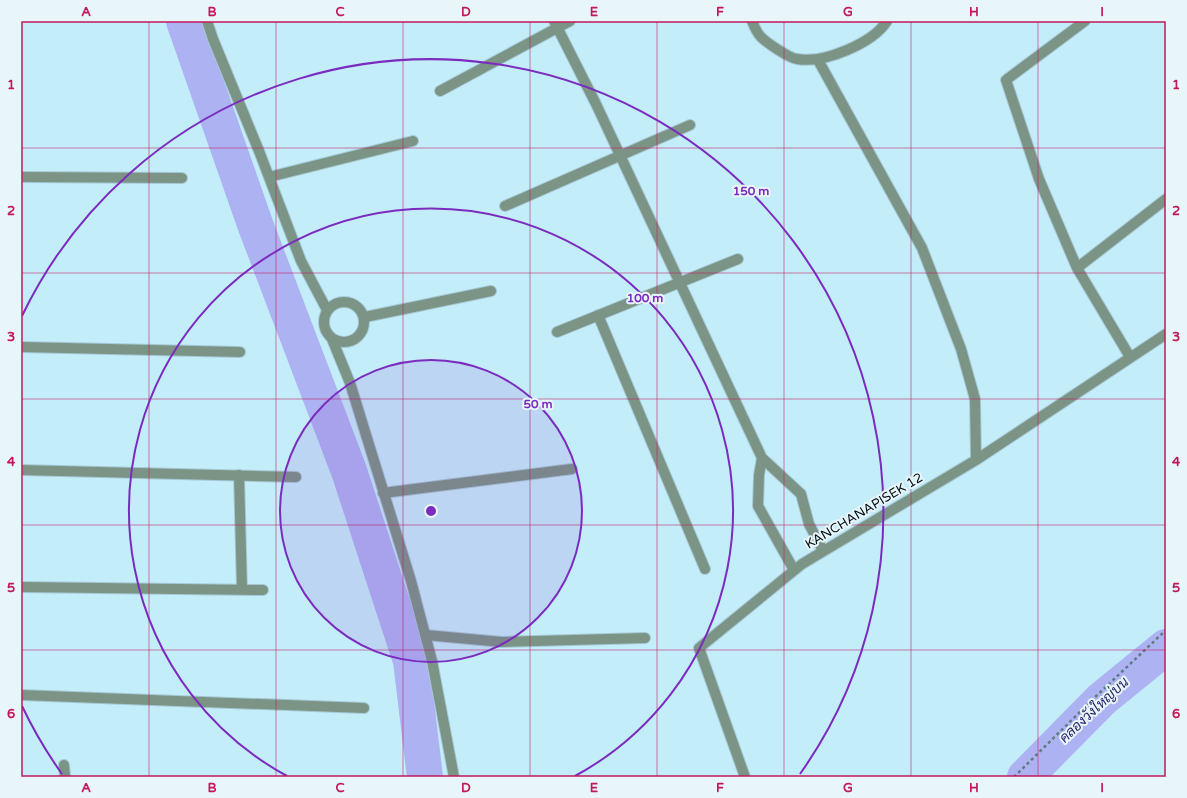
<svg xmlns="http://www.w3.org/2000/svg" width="1187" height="798" font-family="'Varela Round',Sarabun,sans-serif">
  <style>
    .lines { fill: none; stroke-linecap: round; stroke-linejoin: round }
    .river { stroke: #adb3f2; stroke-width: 36 }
    .minor-casing { stroke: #a5c9d5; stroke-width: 12 }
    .path { stroke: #5f7a83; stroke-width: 2.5; stroke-dasharray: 3 3; stroke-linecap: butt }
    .minor { stroke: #7c9486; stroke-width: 10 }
    .grid { fill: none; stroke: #c2185b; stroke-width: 1; stroke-opacity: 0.55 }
    .ring { fill: none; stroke: #7b2cbf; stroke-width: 2 }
    .labels { text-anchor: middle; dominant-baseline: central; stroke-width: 4; stroke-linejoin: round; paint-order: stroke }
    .street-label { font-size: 13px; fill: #000e14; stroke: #e8f5f9 }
    .water-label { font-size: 14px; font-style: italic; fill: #251f66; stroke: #e8f5f9 }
    .centre { fill: #7b2cbf; stroke: #e8f5f9; stroke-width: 2 }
    .ring-label { font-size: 12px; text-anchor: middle; font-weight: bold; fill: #7b2cbf; stroke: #e8f5f9; stroke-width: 4; stroke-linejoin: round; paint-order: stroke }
    .neatline { fill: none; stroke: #c2185b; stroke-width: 1.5 }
    .grid-label { font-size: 13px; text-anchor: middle; font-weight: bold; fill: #c2185b }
  </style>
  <rect width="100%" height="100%" fill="#c4edfa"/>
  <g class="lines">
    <path class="river" d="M184 21 255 224 349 471 411 661 425 777
      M1025 777 1102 699 1166 647"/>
    <g class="minor-casing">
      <path id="minor" d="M207 21 213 39 259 151 301 261 327 310
        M554 21 596 104 762 458 801 494 809 524 823 551
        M752 21C754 26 757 33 761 37 767 43 789 58 797 59 824 64 873 43 887 21
        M1085 21 1006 80 1039 179 1077 268 1130 357
        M818 60 922 248 961 349 975 399 976 460
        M440 91 570 21
        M21 177 182 178
        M269 177 413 141
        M505 206 690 125
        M1077 268 1166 199
        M324 322a20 20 0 1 1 40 0a20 20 0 1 1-40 0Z
        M598 315 705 569
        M365 317 491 291
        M557 332 738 259
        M332 339 350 383 411 581 432 661 454 777
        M21 347 240 352
        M762 458 759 475 758 506 794 570
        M21 470 296 477
        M239 475 242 590
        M383 493 572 469
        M21 587 263 590
        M426 635 502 642 645 638
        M21 695 364 708
        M64 765 65 777
        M745 777 699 648 802 564 976 460 1166 334"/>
    </g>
    <path class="path" d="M1014 777 1092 700 1166 630"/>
    <use href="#minor" class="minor"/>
  </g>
  <path class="grid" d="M149 21V777M276 21V777M403 21V777M530 21V777M657 21V777M784 21V777M911 21V777M1038 21V777M21 148H1166M21 273H1166M21 399H1166M21 525H1166M21 650H1166"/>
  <circle cx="431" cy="511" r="151" fill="#7b2cbf" fill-opacity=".12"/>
  <g class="ring">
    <circle cx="431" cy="511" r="151"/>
    <path d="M287 776A302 302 0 1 1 575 776"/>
    <path d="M62 774A453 453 0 0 1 22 706M22 316A453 453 0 1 1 800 774"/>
  </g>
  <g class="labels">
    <g class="street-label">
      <text transform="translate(864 511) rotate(-31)">KANCHANAPISEK 12</text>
    </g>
    <g class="water-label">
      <text transform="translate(1094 710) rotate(-43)">คลองวังใหญ่บน</text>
    </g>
  </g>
  <circle cx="431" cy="511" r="6" class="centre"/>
  <g class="ring-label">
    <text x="751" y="195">150 m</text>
    <text x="645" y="302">100 m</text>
    <text x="538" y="408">50 m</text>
  </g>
  <rect width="1187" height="798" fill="none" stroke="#e8f5f9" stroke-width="44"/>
  <rect x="22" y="22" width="1143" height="754" class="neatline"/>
  <g class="grid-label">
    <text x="86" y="16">A</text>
    <text x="212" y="16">B</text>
    <text x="340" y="16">C</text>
    <text x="466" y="16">D</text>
    <text x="594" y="16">E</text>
    <text x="720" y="16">F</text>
    <text x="848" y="16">G</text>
    <text x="974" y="16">H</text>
    <text x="1102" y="16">I</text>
    <text x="11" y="89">1</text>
    <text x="1176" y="89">1</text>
    <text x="11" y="215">2</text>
    <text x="1176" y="215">2</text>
    <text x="11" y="341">3</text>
    <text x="1176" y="341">3</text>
    <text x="11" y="466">4</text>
    <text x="1176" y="466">4</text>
    <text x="11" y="592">5</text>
    <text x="1176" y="592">5</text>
    <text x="11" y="718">6</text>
    <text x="1176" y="718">6</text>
    <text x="86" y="792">A</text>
    <text x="212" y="792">B</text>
    <text x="340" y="792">C</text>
    <text x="466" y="792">D</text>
    <text x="594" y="792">E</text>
    <text x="720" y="792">F</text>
    <text x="848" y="792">G</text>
    <text x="974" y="792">H</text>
    <text x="1102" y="792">I</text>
  </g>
</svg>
